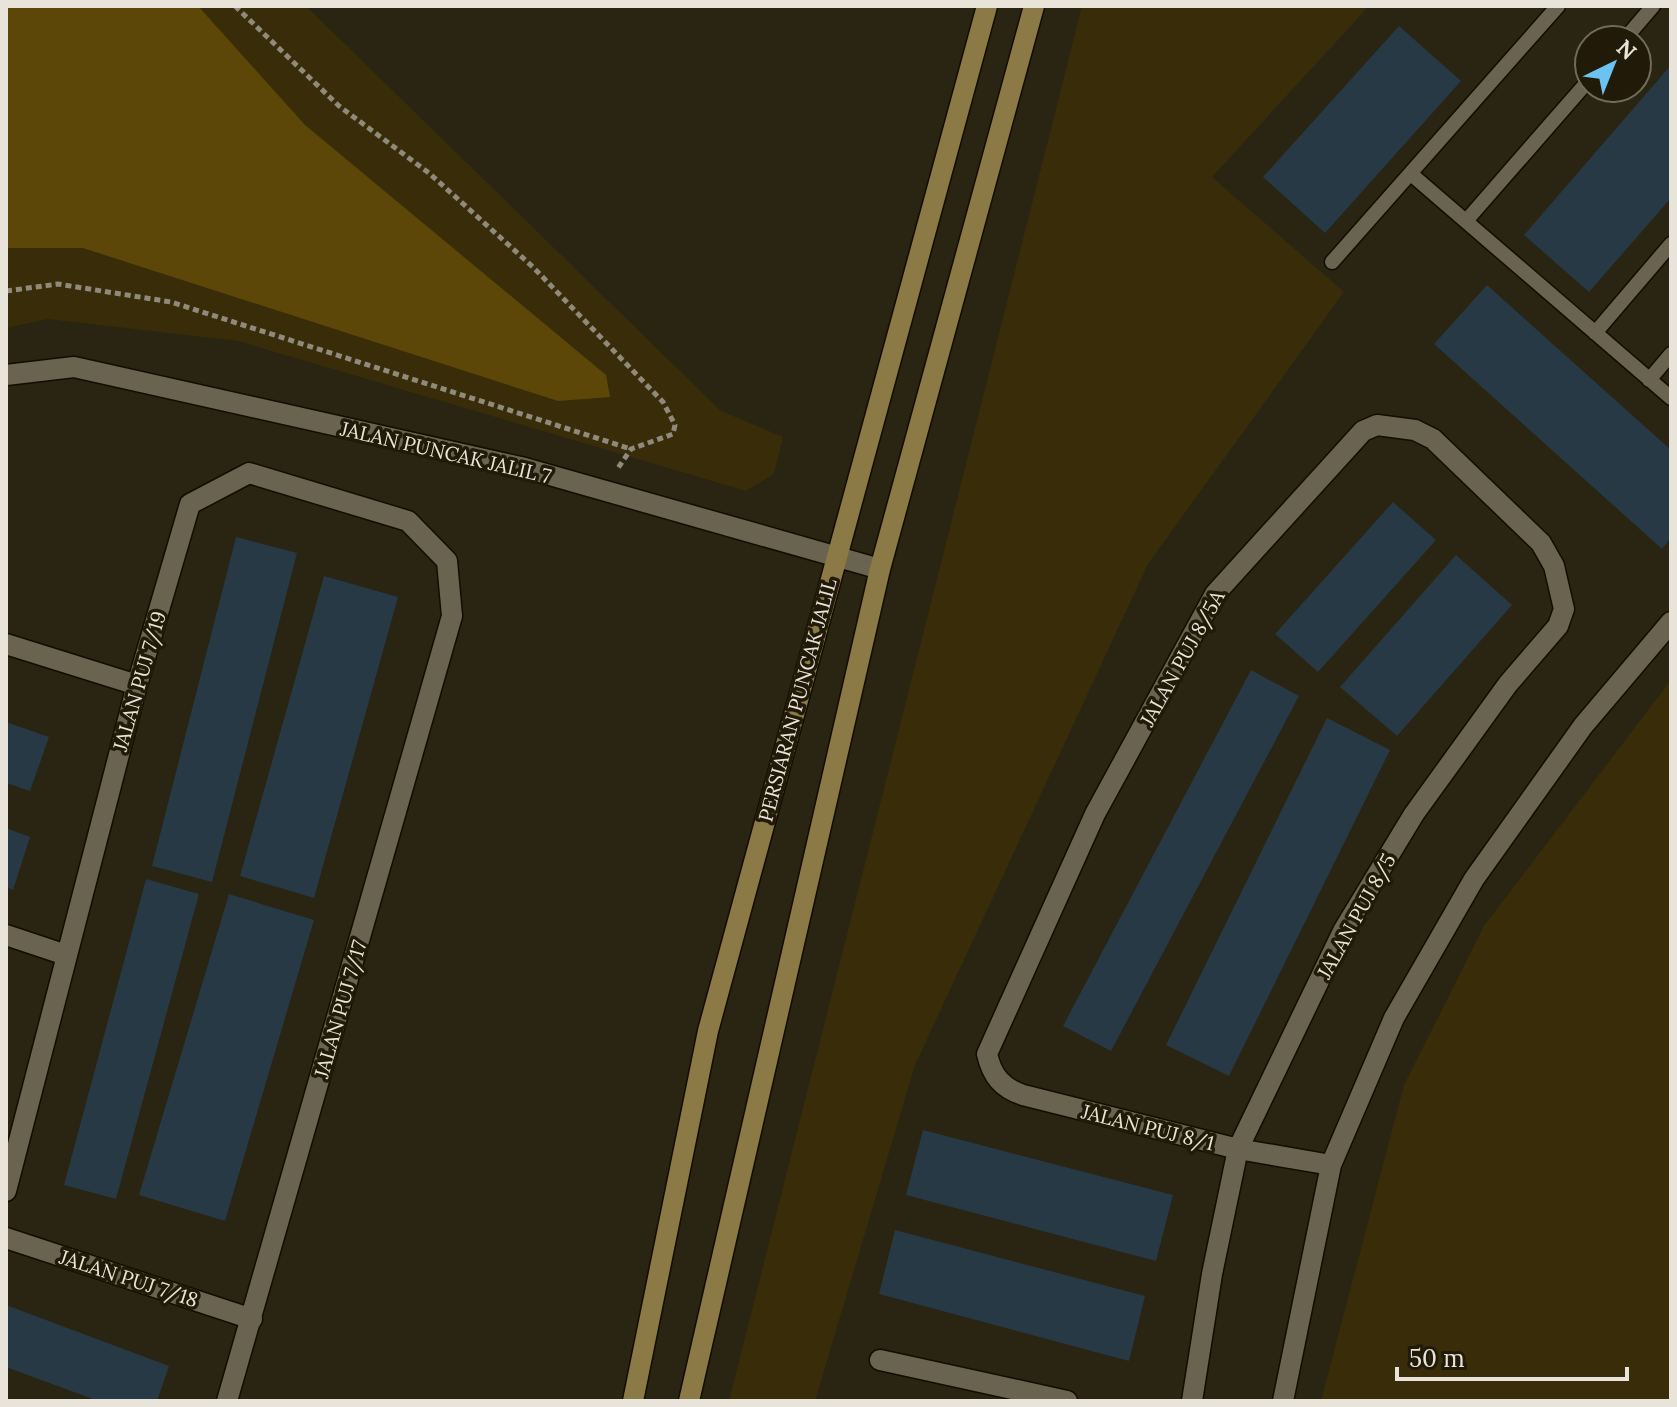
<svg xmlns="http://www.w3.org/2000/svg" width="1677" height="1407" font-family="Lora,serif">
  <style>
    .green { fill: #392d09 }
    .water { fill: #5c4709 }
    .building { fill: #263945 }
    .lines { fill: none; stroke-linecap: round; stroke-linejoin: round }
    .service-casing { stroke: #130d00; stroke-width: 17 }
    .minor-casing { stroke: #130d00; stroke-width: 23 }
    .tertiary-casing { stroke: #130d00; stroke-width: 23 }
    .secondary-casing { stroke: #130d00; stroke-width: 23 }
    .path { stroke: #908a7c; stroke-width: 5; stroke-dasharray: 6 4; stroke-linecap: butt }
    .service { stroke: #6a634f; stroke-width: 14 }
    .minor { stroke: #6a634f; stroke-width: 20 }
    .tertiary { stroke: #6a634f; stroke-width: 20 }
    .secondary { stroke: #8b7a45; stroke-width: 20 }
    .labels { text-anchor: middle; dominant-baseline: central; stroke-width: 7; stroke-linejoin: round; paint-order: stroke }
    .street-label { font-size: 20px; fill: #e9e4d9; stroke: #211a08 }
  </style>
  <rect width="100%" height="100%" fill="#2a2412"/>
  <path class="green" d="M6 6H306L721 411 783 437 774 474 746 491 238 341 48 319 6 328Z
    M1082 6H1369L1212 177 1344 292 1148 564 915 1065 815 1401H729Z
    M1671 680V1401H1321L1404 1085 1484 926Z"/>
  <path class="water" d="M6 6H198L305 125 606 375 610 397 558 401 83 248H6Z"/>
  <path class="building" d="M1399 26 1461 81 1325 233 1263 177Z
    M1671 65V198L1589 292 1524 235Z
    M1487 285 1671 450V538L1662 549 1434 344Z
    M1393 502 1436 540 1318 672 1275 634Z
    M236 537 297 553 212 882 152 866Z
    M1456 555 1512 605 1397 736 1340 687Z
    M324 576 398 597 314 898 240 876Z
    M1251 670 1299 696 1111 1051 1063 1026Z
    M1327 718 1390 750 1229 1076 1166 1045Z
    M6 722 49 737 30 791 6 783Z
    M6 828 30 837 13 890 6 887Z
    M146 879 199 894 116 1199 64 1185Z
    M229 894 314 920 225 1221 139 1195Z
    M923 1130 1173 1195 1156 1261 906 1195Z
    M895 1230 1145 1296 1129 1361 879 1294Z
    M6 1305 169 1366 157 1401H98L6 1367Z"/>
  <g class="lines">
    <g class="service-casing">
      <path id="service" d="M1624 40 1653 6
        M1411 174 1671 398
        M1466 221 1589 80
        M1332 262 1558 6
        M1595 333 1671 244
        M1649 380 1671 354"/>
    </g>
    <g class="minor-casing">
      <path id="minor" d="M6 644 137 685
        M6 935 66 955
        M6 1191 137 685 190 504 249 473 408 521 447 561 452 616 227 1401
        M6 1238 252 1319
        M880 1360 1067 1401
        M1192 1401 1212 1274 1238 1149 1343 931 1414 814 1508 684 1558 626 1564 609 1554 566 1541 543 1433 439 1415 430 1377 425 1363 431 1215 594 1095 814 987 1054C992 1076 1002 1088 1023 1095L1238 1149 1331 1165
        M1283 1401 1331 1165 1394 1018 1474 879 1583 726 1671 622"/>
    </g>
    <g class="tertiary-casing">
      <path id="tertiary" d="M6 375 74 367 525 468 880 569"/>
    </g>
    <g class="secondary-casing">
      <path id="secondary" d="M633 1401 708 1031 987 6
        M689 1401 880 569 1034 6"/>
    </g>
    <path class="path" d="M235 6 339 106 429 173 533 267 663 402 675 425 673 434 631 449 618 468
      M6 291 58 284 171 302 631 449"/>
    <use href="#service" class="service"/>
    <use href="#minor" class="minor"/>
    <use href="#tertiary" class="tertiary"/>
    <use href="#secondary" class="secondary"/>
  </g>
  <g class="labels">
    <g class="street-label">
      <text transform="translate(446 452) rotate(13)">JALAN PUNCAK JALIL 7</text>
      <text transform="translate(1182 658) rotate(-61)">JALAN PUJ 8/5A</text>
      <text transform="translate(139 681) rotate(-74)">JALAN PUJ 7/19</text>
      <text transform="translate(797 700) rotate(-75)">PERSIARAN PUNCAK JALIL</text>
      <text transform="translate(1356 916) rotate(-61)">JALAN PUJ 8/5</text>
      <text transform="translate(340 1009) rotate(-74)">JALAN PUJ 7/17</text>
      <text transform="translate(1148 1127) rotate(14)">JALAN PUJ 8/1</text>
      <text transform="translate(129 1278) rotate(18)">JALAN PUJ 7/18</text>
    </g>
  </g>
  <rect width="1677" height="1407" fill="none" stroke="#e9e4d9" stroke-width="16"/>
  <g transform="translate(1613 64) rotate(43)"><circle r="38" fill="#211a08" stroke="#716b5c" stroke-width="2"/>
  <path d="M0-6L14 30L0 20L-14 30Z" fill="#6cc3f2"/>
  <text y="-12" font-size="22" font-weight="bold" text-anchor="middle" fill="#e9e4d9">N</text>
  </g>
  <path d="M1397 1367v12h230v-12" fill="none" stroke="#e9e4d9" stroke-width="4"/>
  <text x="1409" y="1367" font-size="24" fill="#e9e4d9" stroke="#211a08" stroke-width="6" paint-order="stroke">50 m</text>
</svg>
